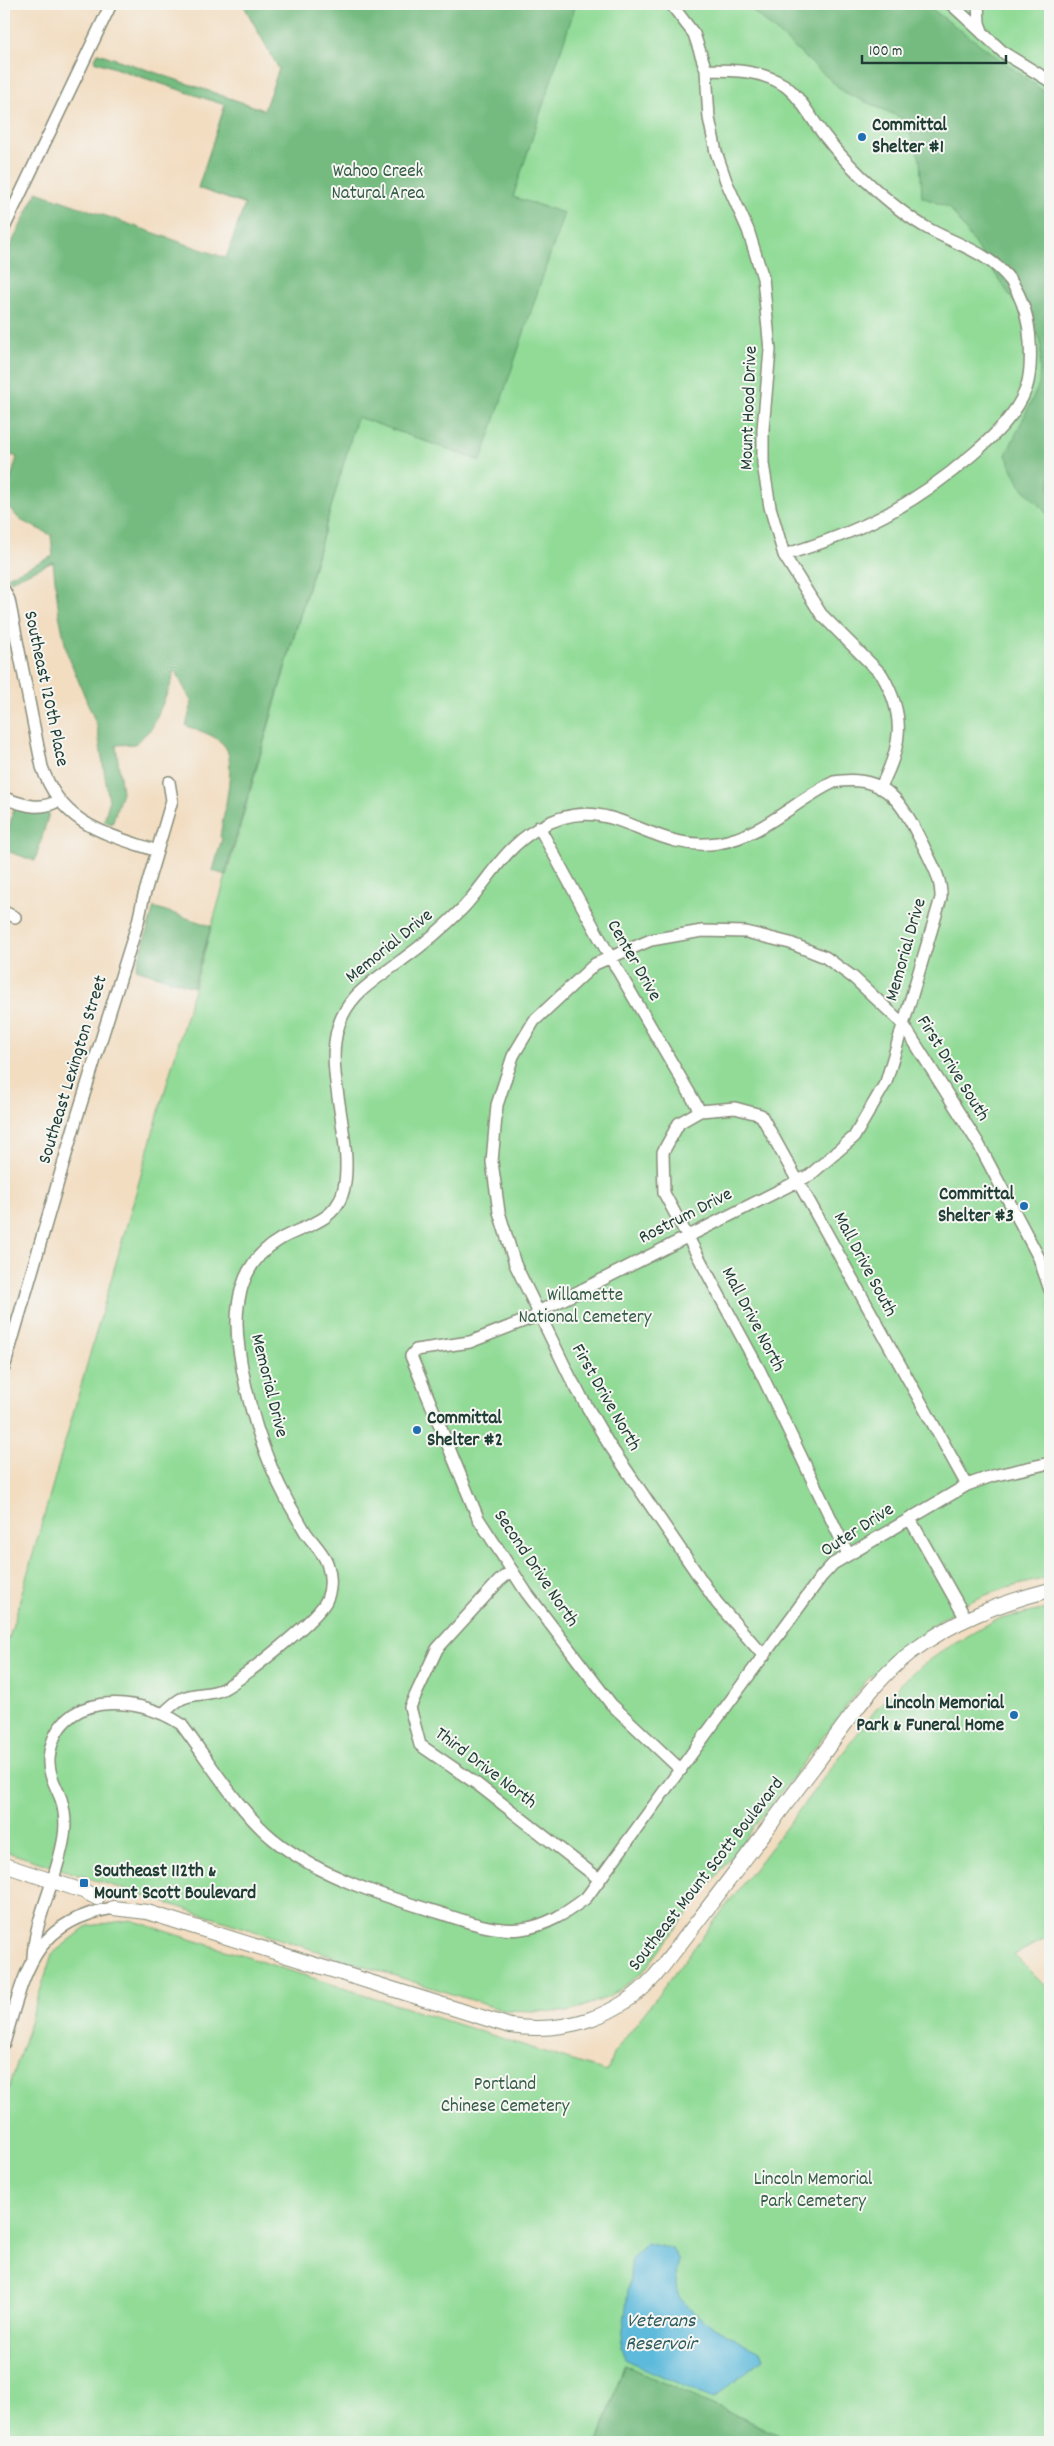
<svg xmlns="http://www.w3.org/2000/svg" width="1054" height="2446" font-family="Dekko,sans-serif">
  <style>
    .green { fill: #91db97; stroke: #588c66 }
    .forest { fill: #74bb80; stroke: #4a7c5a }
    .water { fill: #5dbadb; stroke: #3e7c88 }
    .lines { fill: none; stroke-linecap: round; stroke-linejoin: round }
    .minor-casing { stroke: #888d7a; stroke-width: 14 }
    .major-casing { stroke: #888d7a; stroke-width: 16 }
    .minor { stroke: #fff; stroke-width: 11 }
    .major { stroke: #fff; stroke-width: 14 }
    .poi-dot { fill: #1f6fb2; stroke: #f6f6f2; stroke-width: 2 }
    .labels { text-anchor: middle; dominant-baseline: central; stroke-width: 4; stroke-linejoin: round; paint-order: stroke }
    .poi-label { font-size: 19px; font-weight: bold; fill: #1f3d34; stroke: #f6f6f2; text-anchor: start }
    .park-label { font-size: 19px; fill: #365d48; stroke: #f6f6f2 }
    .street-label { font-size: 19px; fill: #1f3d34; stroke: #f6f6f2 }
    .water-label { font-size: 20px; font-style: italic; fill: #2e5c5e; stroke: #f6f6f2 }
  </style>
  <rect width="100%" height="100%" fill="#f6f6f2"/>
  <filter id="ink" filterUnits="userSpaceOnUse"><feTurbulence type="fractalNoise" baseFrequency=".02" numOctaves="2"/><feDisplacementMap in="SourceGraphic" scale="10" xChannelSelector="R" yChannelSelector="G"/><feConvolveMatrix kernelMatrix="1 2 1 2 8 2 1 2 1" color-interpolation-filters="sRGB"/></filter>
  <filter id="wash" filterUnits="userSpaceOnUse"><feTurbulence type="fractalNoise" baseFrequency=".0096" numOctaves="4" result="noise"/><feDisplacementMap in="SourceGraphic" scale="20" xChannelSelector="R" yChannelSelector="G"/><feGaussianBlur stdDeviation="1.12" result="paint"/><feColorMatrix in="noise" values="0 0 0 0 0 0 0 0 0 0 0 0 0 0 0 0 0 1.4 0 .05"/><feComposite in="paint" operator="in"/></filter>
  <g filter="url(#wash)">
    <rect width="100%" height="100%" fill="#f2ddc1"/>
    <path class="green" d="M243 4H1050V1577C1023 1584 992 1590 966 1604 929 1625 897 1652 866 1681L642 1973 609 1997 568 2012 502 2010 4 1851V1656L357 416 480 461 216 289 245 205 198 188 225 105 94 61 98 53 264 110 279 69Z
      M1047 1609 1050 1610V1936L1014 1955 1050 1991V2442H794L624 2365 598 2442H4V2104L52 1954 88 1926 131 1920 607 2072 613 2054 877 1708 912 1673 944 1650 995 1620Z"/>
    <path class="forest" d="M243 4H576L513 197 564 213 481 461 357 417 225 875 213 871 222 838 220 837C223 816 236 766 226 748 219 736 198 730 186 726L192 703 174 669 172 682 152 728 135 744 116 745 122 792 112 824 104 821 109 802 97 726 67 653 59 614 53 562 10 581 7 577 53 556 51 535 20 520 4 502 17 457 4 453V259L37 192 226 258 245 204 198 188 225 105 94 61 98 53 264 110 279 69Z
      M745 4H925L1050 96V517L1020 485 1006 455 1039 385 1041 341 950 208 922 197 920 159 904 119 844 92Z
      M14 807 31 812 50 810 35 861 4 850Z
      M154 907 211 926 193 987 136 969Z
      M624 2365 794 2442H598Z"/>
    <path class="water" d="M646 2243 672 2249 679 2260C677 2269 674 2285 678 2294 688 2316 738 2341 760 2351L763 2359 713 2399 626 2360 621 2347 632 2258Z"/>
  </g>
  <g filter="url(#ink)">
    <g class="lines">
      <g class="minor-casing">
        <path id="minor" d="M671 4 694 34 706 70 709 118 716 152 726 181 748 230 763 278 770 350 763 429V464L770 507 784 555 821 614 882 675C906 716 902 747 880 788
          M951 4 1004 53 1050 81
          M978 4 979 23 983 34
          M706 70C734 70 760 70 784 85 801 97 811 119 824 135 839 155 857 173 876 190 892 204 909 218 927 228 957 245 989 252 1011 281 1023 299 1029 321 1030 342 1031 358 1031 374 1026 389 1016 415 994 436 973 454 913 506 860 532 784 555
          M4 228 111 4
          M4 590 9 600 42 767C62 825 104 833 157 851
          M4 798C24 805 38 811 58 801
          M539 827 610 957 700 1111
          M4 912 15 917
          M4 1368 76 1120 138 922 143 899 172 800 169 782
          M910 1519 966 1619
          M848 1554 759 1369 664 1193 663 1152 679 1123 700 1111 735 1108 761 1115 967 1485
          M512 1570 499 1581 437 1649 410 1707 420 1745 477 1784 599 1879
          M764 1656 717 1603 608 1443 571 1379 515 1264 499 1212 492 1162 497 1105 513 1056 534 1021 595 964 651 940 702 931 746 932 790 943 825 957 854 978 903 1024 978 1143 1039 1258 1050 1290
          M164 1713C169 1708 175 1702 181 1699 194 1692 209 1696 223 1689 243 1678 321 1617 327 1599 332 1587 331 1575 327 1563 323 1552 313 1543 306 1533 300 1523 294 1512 288 1502 263 1456 246 1400 239 1349 233 1308 239 1263 279 1240 301 1226 332 1224 342 1195 356 1155 329 1085 335 1042 337 1025 344 1009 356 996 369 982 386 972 402 960 423 945 444 927 463 908 488 881 504 848 537 829 610 785 646 854 718 843 763 836 794 801 834 782 888 773 903 805 924 847 932 864 942 879 941 898L886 1082 854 1137 810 1175 538 1312 534 1317 470 1342 416 1350 411 1356 478 1518 526 1592 611 1704 681 1770
          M33 1957C35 1916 58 1878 64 1836 66 1823 65 1812 61 1799 56 1786 48 1774 49 1759 55 1690 137 1694 181 1724 209 1761 238 1810 273 1839 320 1877 383 1896 440 1913 465 1921 494 1932 521 1929 547 1926 566 1913 586 1898L821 1577 833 1564 967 1485 992 1476 1050 1463
          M4 2043C25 1974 31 1922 113 1908"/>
      </g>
      <g class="major-casing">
        <path id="major" d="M4 1865 86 1892 97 1898
          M113 1908 147 1912 510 2026C565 2034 618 2017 655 1976 709 1908 760 1838 813 1768 842 1729 871 1683 910 1653 952 1621 1000 1603 1050 1590"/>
      </g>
      <use href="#minor" class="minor"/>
      <use href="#major" class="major"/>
    </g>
  </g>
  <g class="poi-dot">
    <circle cx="862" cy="137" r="5"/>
    <circle cx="1024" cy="1206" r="5"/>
    <circle cx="417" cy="1430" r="5"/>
    <circle cx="1014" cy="1715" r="5"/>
    <rect x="79" y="1878" width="10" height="10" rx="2.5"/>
  </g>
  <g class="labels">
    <g class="poi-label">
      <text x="872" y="126">Committal<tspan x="872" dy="22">Shelter #1</tspan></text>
      <text x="1014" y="1195" text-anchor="end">Committal<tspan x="1014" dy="22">Shelter #3</tspan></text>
      <text x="427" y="1419">Committal<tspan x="427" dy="22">Shelter #2</tspan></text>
      <text x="1004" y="1704" text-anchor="end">Lincoln Memorial<tspan x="1004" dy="22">Park &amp; Funeral Home</tspan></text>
      <text x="94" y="1872">Southeast 112th &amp;<tspan x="94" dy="22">Mount Scott Boulevard</tspan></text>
    </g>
    <g class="park-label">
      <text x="378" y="172">Wahoo Creek<tspan x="378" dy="22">Natural Area</tspan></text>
      <text x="585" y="1296">Willamette<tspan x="585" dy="22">National Cemetery</tspan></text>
      <text x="505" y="2085">Portland<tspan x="505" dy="22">Chinese Cemetery</tspan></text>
      <text x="813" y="2180">Lincoln Memorial<tspan x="813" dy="22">Park Cemetery</tspan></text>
    </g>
    <g class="street-label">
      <text transform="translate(750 408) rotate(-88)">Mount Hood Drive</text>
      <text transform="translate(45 689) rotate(78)">Southeast 120th Place</text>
      <text transform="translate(390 947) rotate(-39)">Memorial Drive</text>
      <text transform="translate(907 950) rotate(-74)">Memorial Drive</text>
      <text transform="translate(633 961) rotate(60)">Center Drive</text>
      <text transform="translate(952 1069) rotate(58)">First Drive South</text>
      <text transform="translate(74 1070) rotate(-73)">Southeast Lexington Street</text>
      <text transform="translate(686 1217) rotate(-27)">Rostrum Drive</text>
      <text transform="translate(864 1265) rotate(62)">Mall Drive South</text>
      <text transform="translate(752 1320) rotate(62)">Mall Drive North</text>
      <text transform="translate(268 1386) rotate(76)">Memorial Drive</text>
      <text transform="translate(605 1398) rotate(60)">First Drive North</text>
      <text transform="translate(858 1531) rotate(-33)">Outer Drive</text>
      <text transform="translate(535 1569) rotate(56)">Second Drive North</text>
      <text transform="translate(485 1769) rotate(37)">Third Drive North</text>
      <text transform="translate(707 1875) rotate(-52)">Southeast Mount Scott Boulevard</text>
    </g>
    <g class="water-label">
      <text x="661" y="2322">Veterans<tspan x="661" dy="23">Reservoir</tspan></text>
    </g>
  </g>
  <rect width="1054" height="2446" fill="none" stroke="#f6f6f2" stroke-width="20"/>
  <path d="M862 55v8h144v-8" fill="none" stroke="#1f3d34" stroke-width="2.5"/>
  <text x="869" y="55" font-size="15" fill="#1f3d34" stroke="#f6f6f2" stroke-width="4" paint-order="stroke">100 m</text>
</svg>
